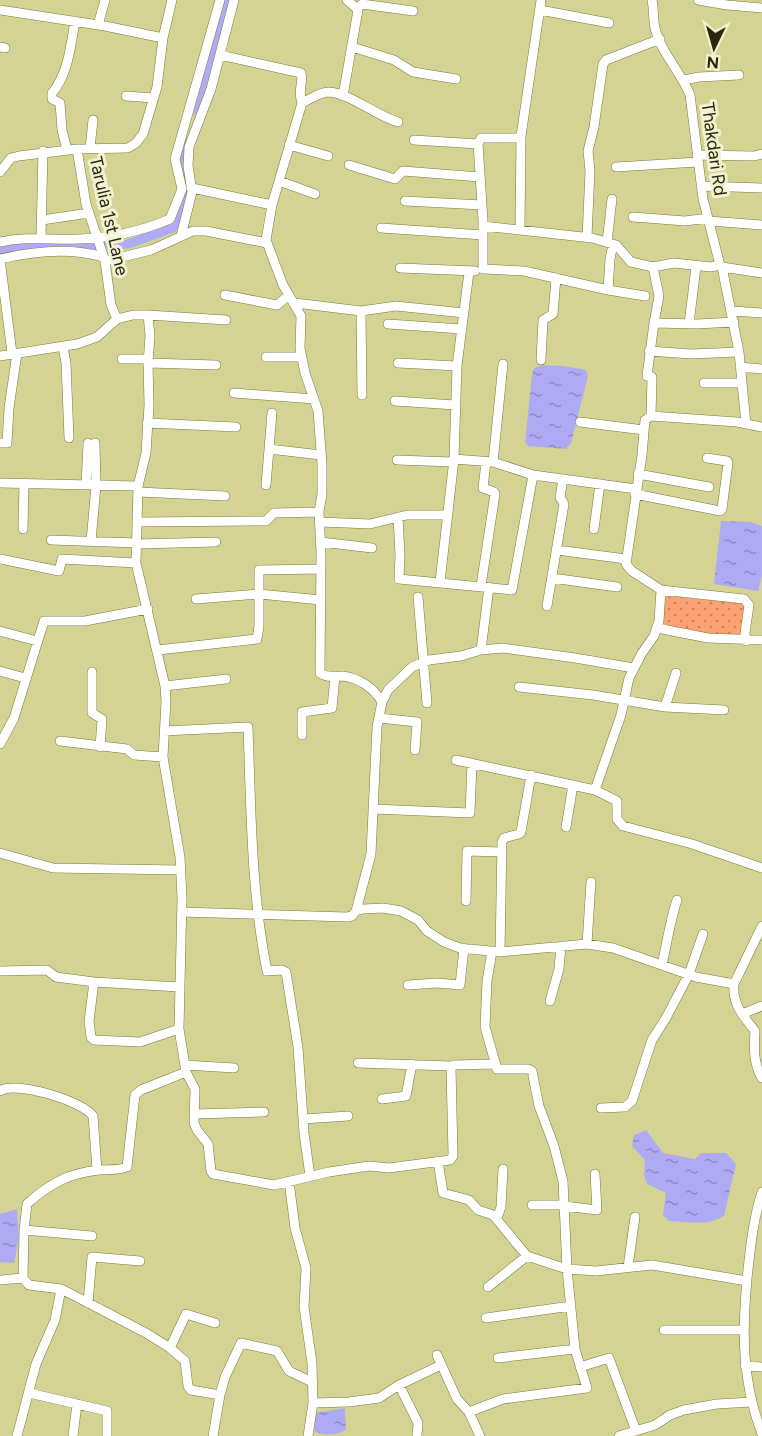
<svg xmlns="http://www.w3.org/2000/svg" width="762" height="1436" font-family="Figtree,sans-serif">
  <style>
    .park { fill: url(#park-dots) }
    .water { fill: url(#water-ripples) }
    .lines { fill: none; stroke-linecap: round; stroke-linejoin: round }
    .canal { stroke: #afaaf4; stroke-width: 9 }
    .street-casing { stroke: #7b793c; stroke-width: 10 }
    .street { stroke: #fff; stroke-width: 9 }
    .labels { text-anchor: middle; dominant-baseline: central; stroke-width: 6; stroke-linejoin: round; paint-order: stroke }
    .street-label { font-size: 18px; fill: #29280f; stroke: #f2f2d2 }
  </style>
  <defs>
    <pattern id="park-dots" width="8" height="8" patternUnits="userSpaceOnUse" patternTransform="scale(1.5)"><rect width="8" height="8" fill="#fda274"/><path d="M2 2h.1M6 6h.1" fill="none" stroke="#cd845e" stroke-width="1.8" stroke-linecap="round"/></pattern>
    <pattern id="water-ripples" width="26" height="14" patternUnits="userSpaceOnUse" patternTransform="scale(1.5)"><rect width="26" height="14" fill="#afaaf4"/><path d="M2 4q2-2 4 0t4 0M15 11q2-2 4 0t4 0" fill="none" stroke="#8e8ac4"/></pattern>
  </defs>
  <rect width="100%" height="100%" fill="#d4d394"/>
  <path class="park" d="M666 596 743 603 746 606 741 636 700 633 663 625 662 623Z"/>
  <path class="water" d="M543 365 564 366 586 370 588 376 571 443 566 449 528 446 525 442 532 375 534 368Z
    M721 521 751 522 762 526V575L758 591 714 584Z
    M646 1130 663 1153 695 1159 701 1153H726L736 1164 724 1216C708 1226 688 1222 669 1221L663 1215 666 1193 647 1184 644 1175 645 1160 632 1146 634 1135Z
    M17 1209 19 1237 14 1263 0 1262V1214Z
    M345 1408 346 1430C334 1436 324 1436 312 1430L316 1413Z"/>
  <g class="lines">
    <path class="canal" d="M198 112 228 0
      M0 251 36 243 99 246 128 244 173 228 184 209 186 186 182 164 187 144"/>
    <g class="street-casing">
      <path id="street" d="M541 0 521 136 518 138H481L478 144 483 220V269L524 271 608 290 610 259 613 244
        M652 0C654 9 653 19 655 28 661 53 681 72 690 95L703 199 720 265 722 267 762 273
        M698 0 727 5 762 8
        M357 8 362 4 413 11
        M0 10 105 26 163 38
        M540 10 609 23
        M98 25 105 0
        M0 47 5 48
        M352 47 394 60 413 72 456 79
        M220 55 301 73C304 83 297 90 302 103
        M684 80 699 77 739 75
        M126 96 153 98
        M343 96 358 10 347 0
        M414 140 478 144
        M289 145 328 156
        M90 148 93 120
        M77 149 86 204 105 261 111 305 117 319
        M67 150 62 130 60 103 52 99V93C68 75 71 44 75 21
        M697 155 754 156 762 154
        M349 165 395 179 403 171 480 177
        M616 167 698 162
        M0 172 11 158 19 156 77 149 128 148 136 143 143 134 157 87 163 38 172 0
        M279 181 315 194
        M701 186 762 188
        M192 188 272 205
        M405 201 482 205
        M633 217 685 221 708 218
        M42 220 89 213
        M709 221 762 225
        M483 226 592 238 616 245 631 262 653 267 674 263 711 267 720 265
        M381 228 483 235
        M520 229 521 136
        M181 236 192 192 188 166 189 147 211 89 234 0
        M41 237 43 151
        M587 237 590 171 588 151 594 127 603 64 606 60 660 39
        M0 242C27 236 52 240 79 239 110 238 142 231 170 219L182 189 175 159 220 0
        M607 242 612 199
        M0 259C34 251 70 247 103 257
        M0 259 12 353
        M105 261 151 250 193 231H206L267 243
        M653 267 659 296 654 323
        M722 267 739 352 746 424
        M400 268 475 271
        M608 290 645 296
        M225 295 277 305 289 295
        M295 303 361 311 396 306 464 313
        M361 311 362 395
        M732 311 762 313
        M148 315 226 320
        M388 324 462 329
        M689 324 696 267
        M63 347 66 363 69 438
        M649 351 691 354 739 352
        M0 356 77 344 97 337 117 319 133 315H148L150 336 148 363 149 405 146 453 138 486 136 563 165 686 166 701 163 757 180 857 182 898 179 1029 186 1072 195 1089 194 1123 197 1130 208 1144 211 1171 213 1174 274 1185 329 1172 369 1166 389 1168 450 1160 453 1156 451 1067 453 1065 494 1064
        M266 357H302
        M122 359H148
        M541 360 543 320 553 314 556 278
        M148 363 216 365
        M398 363 457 366
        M740 367 762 369
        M647 376 654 323 697 324 734 322
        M704 383H742
        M234 393 314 399
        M395 401 455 405
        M651 416 652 377
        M580 422 644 430
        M147 423 236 427
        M0 443H7L9 408 17 353
        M269 449 272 413
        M454 459 493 462 533 475 636 489
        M397 460 453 462
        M493 462 503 364
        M638 474 709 487
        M0 483 138 486
        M86 485 88 443
        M266 485 269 449 321 455
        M138 492 225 496
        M635 494 720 511 722 509 728 463 727 461 707 458
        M398 517 400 555 399 579 512 590 533 475
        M138 522 266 521 274 513 319 512
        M320 522 370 524 407 515H448
        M23 529 24 484
        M594 529 600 484
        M51 540 137 543
        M91 541 96 486 95 443
        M321 542 372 548
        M137 544 216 542
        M557 550 626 559
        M0 559 59 571 62 559 136 563
        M552 578 617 587
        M440 582 454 459 457 366 469 272
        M481 586 495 494 494 492 483 488 486 462
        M661 590 744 599 749 605 745 633 746 641
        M418 597 427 703
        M196 599 259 594 321 600
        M547 606 564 504 560 497 563 479
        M657 628 708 638 762 640
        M0 631 37 641
        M158 650 257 639 259 626V570L321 569
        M481 650 489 587
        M0 671 25 678
        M92 672V713L102 719 100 747
        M165 686 226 679
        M519 687 593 695 665 707 724 710
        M382 702C374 688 359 678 343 676 334 676 326 678 320 673L321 553 319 512 322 494V464L318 411 305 373 300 348 301 316 283 285 266 240 272 205 302 103C310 99 320 92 329 92 349 93 377 116 398 122
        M665 707 676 673
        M379 718 417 722 415 750
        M164 731 248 727C251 808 251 891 267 971L282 970 286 972 298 1047 304 1133 310 1176
        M302 735V712L332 708 335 676
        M60 741 127 749 134 755 163 757
        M0 744 14 718 44 621H85L148 609
        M456 760 595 790 617 801V819L623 826 692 844 762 868
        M595 790 621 715 629 678 642 653 654 636 659 621 661 590 632 571 626 564 642 455 645 420 651 416 737 422 762 427
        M373 809 470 813 472 763
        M566 827 573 785
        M0 853 53 868 180 870
        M466 901 467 851 502 852
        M356 911 371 854 377 727 382 702 388 690 412 667 429 660 461 656 481 650 503 648 575 658 634 668
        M182 912 347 917 352 916 356 911 363 909 383 908 401 911 418 920 427 931 444 942 460 948 500 952 587 944 613 948 696 977 734 984
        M762 926 734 984C732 1004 743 1016 755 1031 754 1047 753 1063 762 1078
        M587 944 591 882
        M500 952 502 842 504 838 519 834 521 832 531 775
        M662 965C667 943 670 921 677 900
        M0 971 47 970 56 977 94 982 179 987
        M94 982 89 1021 91 1037 94 1040 140 1042 179 1029
        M408 985 437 983 460 985 464 948
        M550 1001 559 969 561 946
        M742 1014 762 1006
        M358 1063 451 1066
        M185 1065 234 1068
        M186 1072 141 1090 135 1095 127 1167C118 1171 108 1169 99 1170 69 1173 49 1184 27 1204L24 1230 23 1278 29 1285 61 1289 77 1297 146 1333 170 1348 185 1361 188 1386 191 1390 220 1395 213 1436
        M0 1091C14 1080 83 1101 93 1116L97 1170
        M382 1099 406 1096 412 1064
        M601 1108 625 1107 632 1101 652 1040 666 1018 689 974 703 934
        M195 1114 264 1112
        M303 1119 348 1116
        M438 1161 443 1193 469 1200 478 1210 493 1215 527 1256
        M289 1181 295 1228 306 1268 304 1307 312 1363 313 1403 349 1402 379 1398 399 1385 441 1365
        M762 1192C753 1220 750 1250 747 1279 742 1333 742 1382 762 1434
        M532 1205H564
        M564 1206 597 1210 595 1174
        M497 1218 501 1207 503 1169
        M24 1230 92 1236
        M628 1267 635 1217
        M0 1280 23 1278
        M488 1287 527 1256 567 1269 596 1271 652 1265 747 1281
        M88 1303 92 1257 140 1261
        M486 1318 571 1306
        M664 1330H744
        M170 1348 186 1314 215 1323
        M437 1355 457 1399 469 1412 480 1436
        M498 1358 575 1349
        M745 1366 762 1367
        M580 1367 609 1358 636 1431
        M399 1385 418 1423 417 1436
        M29 1393 107 1411V1436
        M220 1395 225 1377 241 1343 277 1351 289 1371 312 1382
        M469 1412 503 1399 587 1388 575 1349 567 1269 563 1181 554 1146 539 1106 532 1071 528 1069H497L485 1027 487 981 492 951
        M17 1436 36 1364 55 1320 61 1289
        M73 1436 77 1404
        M308 1436 313 1403
        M619 1436 655 1425 670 1415 684 1410 717 1404 752 1402"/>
    </g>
    <use href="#street" class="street"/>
  </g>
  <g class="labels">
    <g class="street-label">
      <text transform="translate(714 149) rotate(82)">Thakdari Rd</text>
      <text transform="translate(109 216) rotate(77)">Tarulia 1st Lane</text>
    </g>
  </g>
  <g transform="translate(714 48) rotate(185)" stroke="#f2f2d2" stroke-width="4.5" paint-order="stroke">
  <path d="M0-4.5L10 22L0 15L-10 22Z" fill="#29280f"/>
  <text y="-9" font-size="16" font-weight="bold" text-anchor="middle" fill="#29280f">N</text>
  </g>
</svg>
